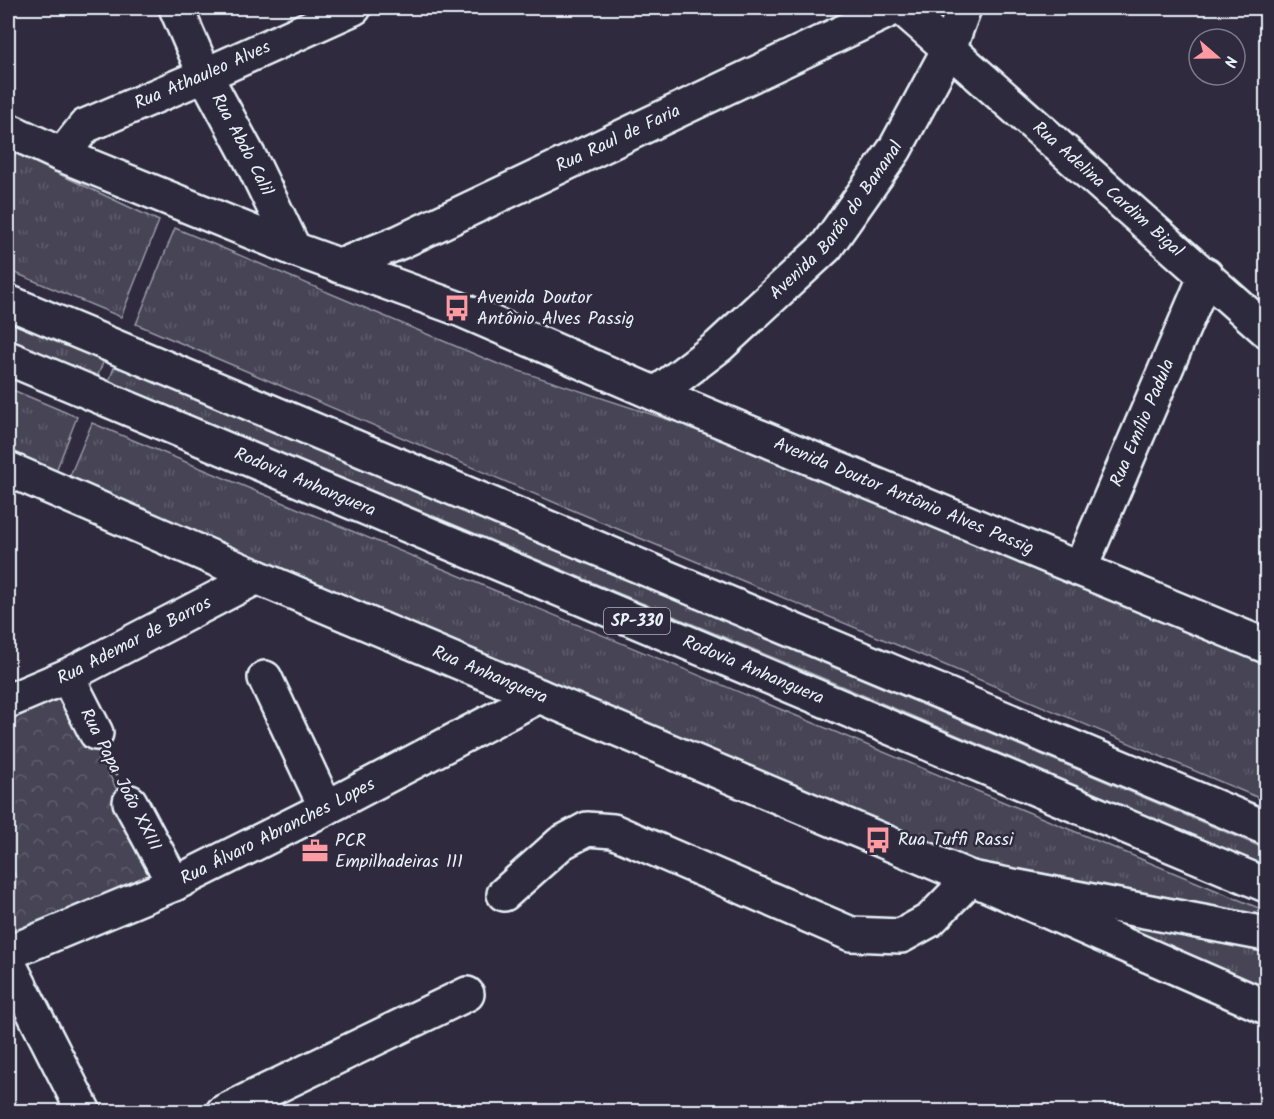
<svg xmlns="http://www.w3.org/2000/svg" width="1274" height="1119" font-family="Kalam,sans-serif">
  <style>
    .grass { fill: url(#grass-tufts); stroke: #979aa6; stroke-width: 1.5 }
    .forest { fill: url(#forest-crowns); stroke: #979aa6; stroke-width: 1.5 }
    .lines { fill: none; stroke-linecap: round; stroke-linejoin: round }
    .minor-casing { stroke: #e8f1f8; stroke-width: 38 }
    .major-casing { stroke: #e8f1f8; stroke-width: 38 }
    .highway-casing { stroke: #e8f1f8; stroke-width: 38 }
    .path { stroke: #e8f1f8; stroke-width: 4; stroke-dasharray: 1.5 4.5; stroke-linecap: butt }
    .minor { stroke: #2f2a3d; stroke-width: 33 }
    .major { stroke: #2f2a3d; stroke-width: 33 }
    .highway { stroke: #2f2a3d; stroke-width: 33 }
    .labels { text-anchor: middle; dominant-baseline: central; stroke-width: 5; stroke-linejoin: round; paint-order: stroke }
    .shield { fill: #2f2a3d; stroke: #b0b5c0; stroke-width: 1.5 }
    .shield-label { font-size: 16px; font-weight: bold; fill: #e8f1f8 }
    .street-label { font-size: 18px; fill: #e8f1f8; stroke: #2f2a3d }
    .poi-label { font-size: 18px; fill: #e8f1f8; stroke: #2f2a3d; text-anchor: start }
  </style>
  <defs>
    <pattern id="grass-tufts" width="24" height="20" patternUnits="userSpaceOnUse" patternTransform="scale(1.5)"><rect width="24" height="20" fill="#464455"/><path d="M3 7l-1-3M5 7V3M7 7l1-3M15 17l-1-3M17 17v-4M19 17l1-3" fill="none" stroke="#615f6e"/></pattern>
    <pattern id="forest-crowns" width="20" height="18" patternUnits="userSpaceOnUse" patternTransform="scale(1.5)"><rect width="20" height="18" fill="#464455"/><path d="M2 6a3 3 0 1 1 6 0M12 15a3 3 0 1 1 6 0" fill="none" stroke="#615f6e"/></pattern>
  </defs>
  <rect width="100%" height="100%" fill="#2f2a3d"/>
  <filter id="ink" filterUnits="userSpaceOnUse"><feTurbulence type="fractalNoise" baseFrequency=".0167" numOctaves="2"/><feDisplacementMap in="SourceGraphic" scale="12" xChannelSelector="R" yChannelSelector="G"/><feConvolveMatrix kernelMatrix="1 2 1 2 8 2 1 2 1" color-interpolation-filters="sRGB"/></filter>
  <g filter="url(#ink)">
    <path class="grass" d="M8 150 159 221 121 317 8 270Z
      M175 228 498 364 724 438 1266 665V801L921 655 565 507 136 324Z
      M8 318 105 358 97 377 8 339Z
      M115 365 1266 849V866L820 677 109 381Z
      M8 388 77 417 56 471 8 451Z
      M92 423 1266 911V925L998 869 954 854 69 478Z
      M1072 911 1266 945V993Z"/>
    <path class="forest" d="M65 686 163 882 10 943 16 878 8 860V709Z"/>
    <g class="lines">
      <g class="minor-casing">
        <g id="minor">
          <path id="s1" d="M176 8 205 75 254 166 294 249"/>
          <path id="s2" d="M949 49 1266 330"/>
          <path id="s3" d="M62 155 85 126 205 75 354 8"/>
          <path id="s4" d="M8 469 257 577 971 878 1266 1007"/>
          <path id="s5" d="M1080 569 1206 275"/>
          <path d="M67 676 96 733"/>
          <path d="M265 678 326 808"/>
          <path id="s6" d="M8 701 67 676 257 577"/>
          <path d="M130 802 174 884"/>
          <path d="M504 894 561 843 587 829 613 831 851 934 901 936 930 920 971 878"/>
          <path id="s7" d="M8 953 174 884 326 808 539 696"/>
          <path d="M8 962 84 1112"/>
          <path d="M223 1112 467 994"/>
        </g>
      </g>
      <g class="major-casing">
        <g id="major">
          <path d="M902 8 949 49"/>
          <path id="s8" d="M8 130 62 155 294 249 457 308 656 394 1266 646"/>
          <path id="s9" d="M340 266 400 242 894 8"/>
          <path id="s10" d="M656 394 719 346 826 247 895 149 949 49 964 8"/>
        </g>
      </g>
      <g class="highway-casing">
        <g id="highway">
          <path d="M8 302 1266 828"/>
          <path id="s11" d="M8 358 1266 885"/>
          <path d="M971 878 1266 934"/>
        </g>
      </g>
      <path class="path" d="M108 758 118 778"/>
      <use href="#minor" class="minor"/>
      <use href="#major" class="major"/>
      <use href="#highway" class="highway"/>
    </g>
  </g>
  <defs>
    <g id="bus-bare" transform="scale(2.07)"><path d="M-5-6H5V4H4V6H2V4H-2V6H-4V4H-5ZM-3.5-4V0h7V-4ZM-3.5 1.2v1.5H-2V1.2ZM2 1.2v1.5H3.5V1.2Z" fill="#ff9aa2" stroke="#2f2a3d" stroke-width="2.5" paint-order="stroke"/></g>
    <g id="office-bare" transform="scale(2.07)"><path d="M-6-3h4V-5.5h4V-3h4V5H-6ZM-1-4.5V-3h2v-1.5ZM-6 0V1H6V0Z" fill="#ff9aa2" stroke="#2f2a3d" stroke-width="2.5" paint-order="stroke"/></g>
  </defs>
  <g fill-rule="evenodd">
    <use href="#bus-bare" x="457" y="308"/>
    <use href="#bus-bare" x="878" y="840"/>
    <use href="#office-bare" x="315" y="851"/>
  </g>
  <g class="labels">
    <rect class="shield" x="604" y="608" width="66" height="26" rx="4.5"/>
    <g class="shield-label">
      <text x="637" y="621">SP-330</text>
    </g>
    <g class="street-label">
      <text stroke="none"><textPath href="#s3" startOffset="165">Rua Athauleo Alves</textPath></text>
      <text stroke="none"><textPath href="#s9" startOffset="306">Rua Raul de Faria</textPath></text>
      <text stroke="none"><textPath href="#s1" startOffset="152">Rua Abdo Calil</textPath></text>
      <text stroke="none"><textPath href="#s2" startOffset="212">Rua Adelina Cardim Bigal</textPath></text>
      <text stroke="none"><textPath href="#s10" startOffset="252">Avenida Barão do Bananal</textPath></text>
      <text stroke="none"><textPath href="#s5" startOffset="159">Rua Emílio Padula</textPath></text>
      <text stroke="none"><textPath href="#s11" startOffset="322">Rodovia Anhanguera</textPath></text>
      <text stroke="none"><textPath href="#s8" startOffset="968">Avenida Doutor Antônio Alves Passig</textPath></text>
      <text stroke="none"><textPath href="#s6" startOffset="140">Rua Ademar de Barros</textPath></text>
      <text stroke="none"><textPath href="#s11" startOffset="808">Rodovia Anhanguera</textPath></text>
      <text stroke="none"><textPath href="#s4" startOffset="524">Rua Anhanguera</textPath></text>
      <text transform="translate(120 780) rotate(63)">Rua Papa João XXIII</text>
      <text stroke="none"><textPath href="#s7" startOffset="296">Rua Álvaro Abranches Lopes</textPath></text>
    </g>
    <g class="poi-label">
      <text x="477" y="298">Avenida Doutor<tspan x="477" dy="21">Antônio Alves Passig</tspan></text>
      <text x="898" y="840">Rua Tuffi Rassi</text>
      <text x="335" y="841">PCR<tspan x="335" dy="21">Empilhadeiras 111</tspan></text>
    </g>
  </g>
  <rect width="1274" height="1119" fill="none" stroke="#2f2a3d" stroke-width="30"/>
  <rect x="15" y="15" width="1244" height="1089" fill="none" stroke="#e8f1f8" stroke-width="2" filter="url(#ink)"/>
  <g transform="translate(1217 57) rotate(110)"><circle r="28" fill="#2f2a3d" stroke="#797a88" stroke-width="1.5"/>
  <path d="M0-4.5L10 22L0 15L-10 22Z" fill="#ff9aa2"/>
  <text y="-9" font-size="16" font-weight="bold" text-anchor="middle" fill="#e8f1f8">N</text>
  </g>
</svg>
